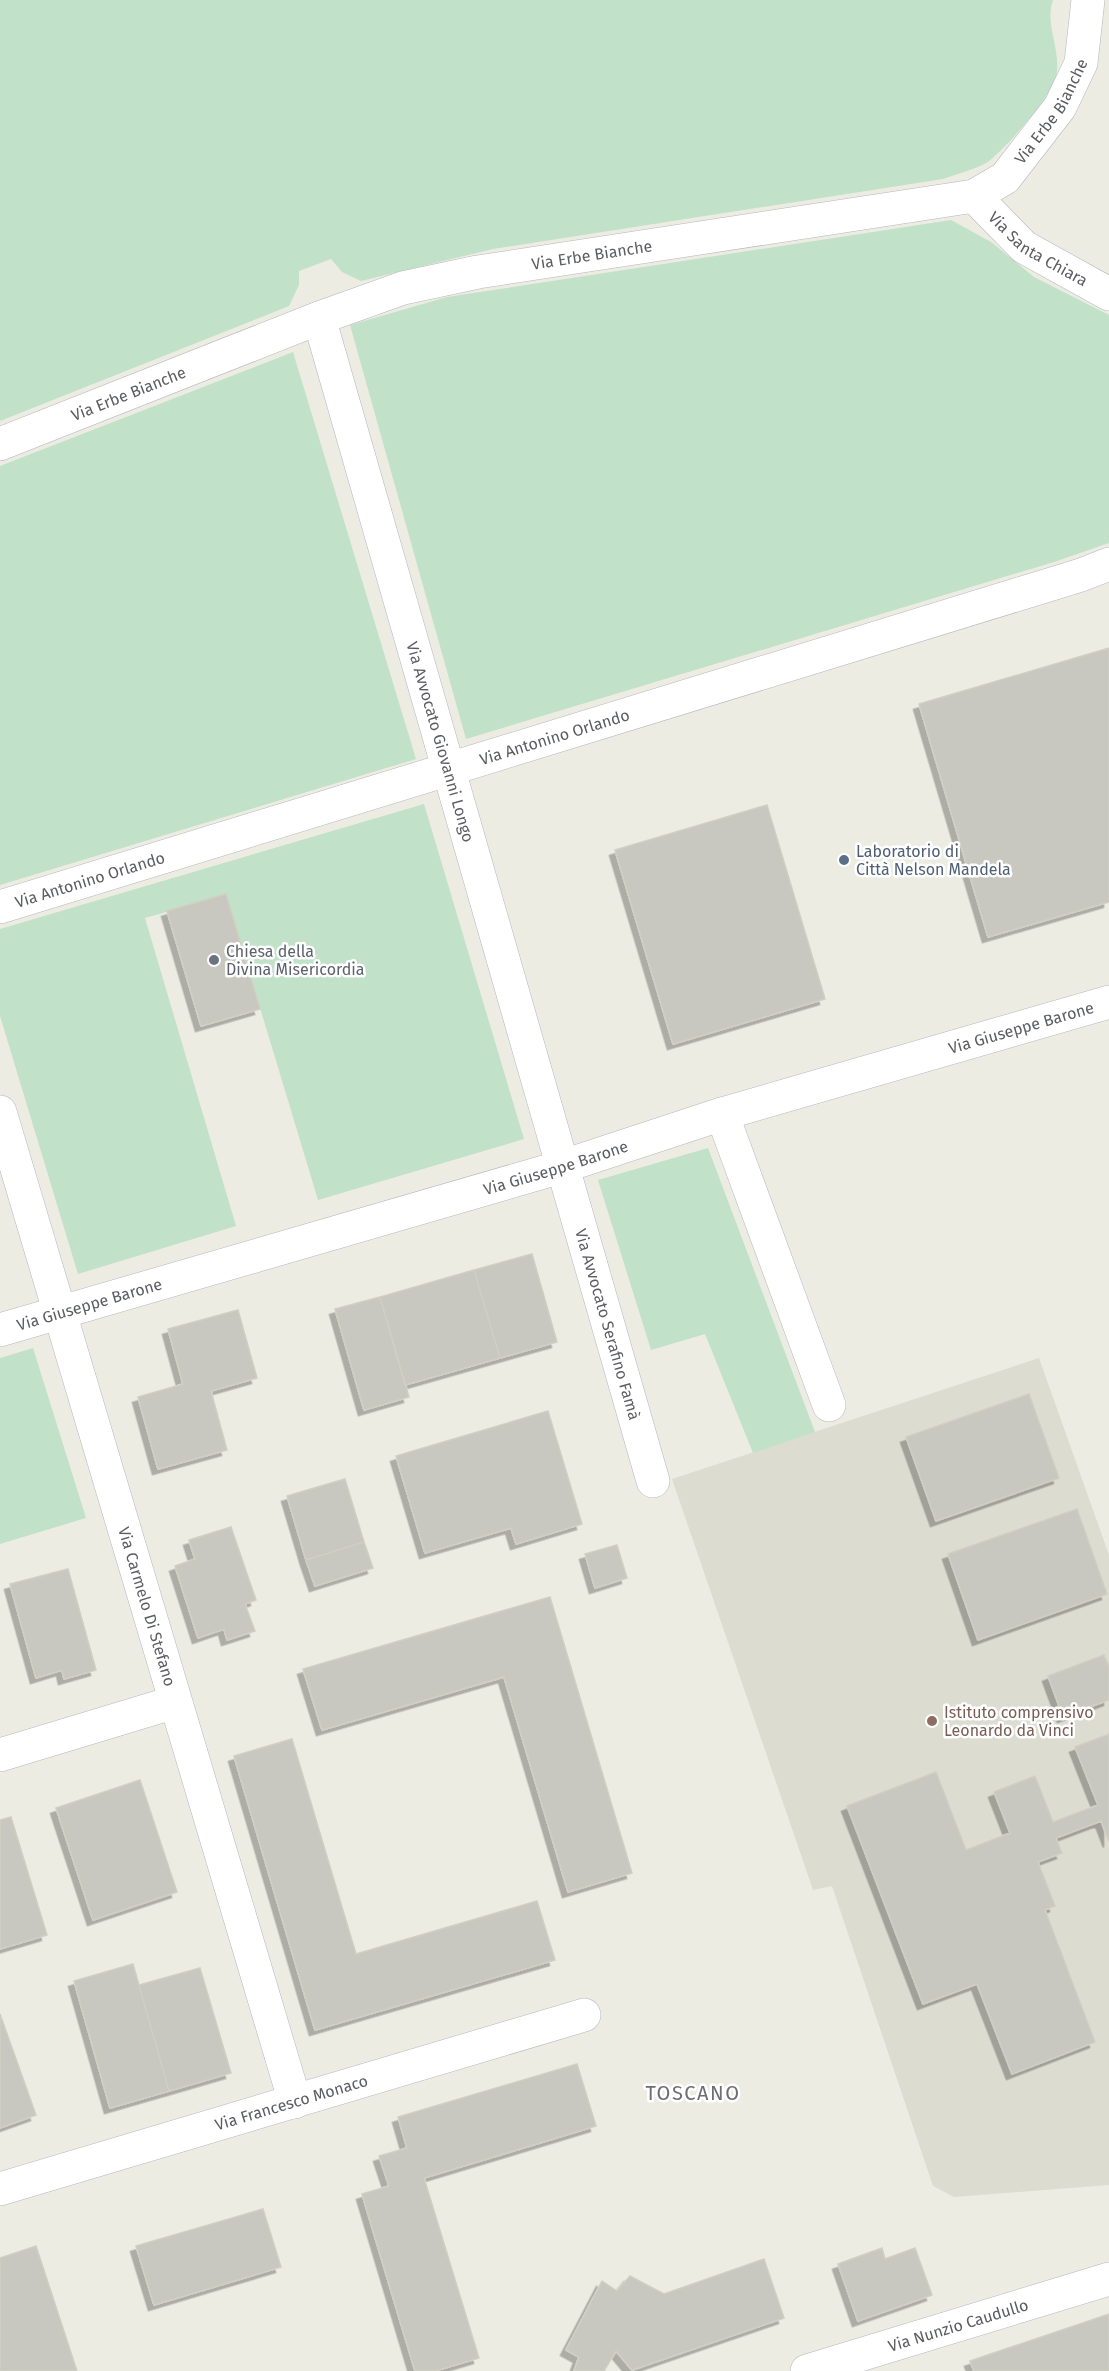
<svg xmlns="http://www.w3.org/2000/svg" width="1109" height="2371" font-family="'Fira Sans',sans-serif">
  <style>
    .education { fill: #dcdcd1 }
    .green { fill: #c2e1c9 }
    .building { fill: #c8c7c0; stroke: #d0cfc2; stroke-width: 1.5; filter: url(#shadow) }
    .lines { fill: none; stroke-linecap: round; stroke-linejoin: round }
    .minor-casing { stroke: #b5b7bc; stroke-width: 34 }
    .minor { stroke: #fff; stroke-width: 33 }
    .service-dot { fill: #5c6f8a; stroke: #fff; stroke-width: 2 }
    .worship-dot { fill: #6b7280; stroke: #fff; stroke-width: 2 }
    .education-dot { fill: #8d6e63; stroke: #fff; stroke-width: 2 }
    .labels { text-anchor: middle; dominant-baseline: central; stroke-width: 5; stroke-linejoin: round; paint-order: stroke }
    .street-label { font-size: 16px; fill: #5b5d62; stroke: #fff }
    .service-label { font-size: 16px; fill: #4e5e75; stroke: #fff; text-anchor: start }
    .worship-label { font-size: 16px; fill: #5b616d; stroke: #fff; text-anchor: start }
    .education-label { font-size: 16px; fill: #785e54; stroke: #fff; text-anchor: start }
    .quarter-label { font-size: 20px; letter-spacing: 1.5px; fill: #6c6e74; stroke: #fff }
  </style>
  <defs>
    <filter id="shadow"><feDropShadow dx="-5.5" dy="5.5" stdDeviation="0" flood-color="#0004"/></filter>
  </defs>
  <rect width="100%" height="100%" fill="#ecece3"/>
  <path class="education" d="M1039 1358 1109 1555V2185L954 2197 933 2186 832 1886 813 1890 672 1479Z"/>
  <path class="green" d="M0 0H1053C1044 24 1062 51 1056 77 1051 97 1004 151 986 163 974 170 956 174 943 179L493 249 361 281 342 272 331 259 299 271V285L289 306 0 421Z
    M951 220 991 242 1034 277 1109 315V543L1054 562 466 739 350 325 447 297Z
    M293 352 416 759 0 885V466Z
    M424 804 524 1139 318 1200 226 895 145 918 236 1226 78 1274 0 1016V929Z
    M708 1148 815 1432 753 1453 705 1334 651 1350 598 1180Z
    M33 1348 86 1518 0 1544V1358Z"/>
  <path class="building" d="M1109 648V902L988 937 919 704Z
    M767 805 825 999 673 1044 615 850Z
    M226 894 260 1009 201 1026 167 911Z
    M532 1254 557 1342 500 1358 474 1270Z
    M474 1270 500 1358 405 1385 380 1297Z
    M380 1297 409 1397 364 1410 335 1309Z
    M238 1310 257 1378 211 1391 227 1450 158 1469 138 1397 183 1384 168 1329Z
    M1029 1394 1059 1478 936 1521 906 1437Z
    M548 1411 582 1524 516 1544 511 1528 425 1553 396 1456Z
    M345 1479 364 1542 306 1560 287 1496Z
    M1077 1509 1107 1594 978 1640 948 1554Z
    M231 1527 256 1600 245 1604 255 1631 227 1640 224 1629 198 1638 175 1566 195 1559 189 1540Z
    M364 1542 373 1568 315 1586 306 1560Z
    M617 1545 627 1578 595 1588 585 1554Z
    M68 1569 96 1670 64 1679 62 1670 36 1678 10 1584Z
    M550 1597 632 1873 568 1892 504 1677 322 1730 303 1669Z
    M1104 1655 1109 1667V1700L1063 1717 1048 1676Z
    M1109 1734V1842L1101 1821 1056 1838 1062 1853 1038 1862 1055 1906 1045 1910 1095 2042 1012 2074 977 1984 923 2004 847 1806 936 1772 966 1850 1010 1833 994 1792 1035 1776 1053 1822 1098 1805 1075 1747Z
    M292 1739 356 1954 537 1901 555 1960 315 2030 234 1756Z
    M140 1780 177 1892 93 1920 56 1808Z
    M11 1817 47 1935 0 1949V1820Z
    M133 1964 169 2091 110 2108 74 1981Z
    M200 1968 231 2073 169 2091 139 1985Z
    M0 2014 36 2115 0 2128Z
    M577 2064 596 2126 424 2178 479 2358 435 2371H415L362 2194 389 2186 379 2156 407 2148 398 2117Z
    M263 2209 281 2267 154 2305 136 2246Z
    M36 2246 77 2371H0V2258Z
    M882 2248 885 2259 915 2248 932 2295 858 2321 838 2264Z
    M764 2259 784 2318 632 2370 616 2351 604 2371H574L579 2357 566 2350 602 2281 617 2291 630 2276 664 2294Z
    M1109 2314V2371H974L970 2361Z"/>
  <g class="lines">
    <g class="minor-casing">
      <g id="minor">
        <path id="s1" d="M974 196 1024 247 1109 294"/>
        <path id="s2" d="M319 318 653 1481"/>
        <path id="s3" d="M0 444 319 318 403 288 478 272 974 196 1005 178 1060 107 1081 63 1088 0"/>
        <path id="s4" d="M0 907 1081 575 1109 564"/>
        <path id="s5" d="M0 1112 295 2102"/>
        <path d="M722 1114 829 1405"/>
        <path id="s6" d="M0 1330 561 1167 722 1114 1109 1002"/>
        <path d="M0 1755 175 1702"/>
        <path id="s7" d="M0 2189 584 2015"/>
        <path id="s8" d="M807 2371 1109 2279"/>
      </g>
    </g>
    <use href="#minor" class="minor"/>
  </g>
  <circle class="service-dot" cx="844" cy="860" r="6"/>
  <circle class="worship-dot" cx="214" cy="960" r="6"/>
  <circle class="education-dot" cx="932" cy="1721" r="6"/>
  <g class="labels">
    <g class="street-label">
      <text stroke="none"><textPath href="#s3" startOffset="1128">Via Erbe Bianche</textPath></text>
      <text stroke="none"><textPath href="#s1" startOffset="84">Via Santa Chiara</textPath></text>
      <text stroke="none"><textPath href="#s3" startOffset="624">Via Erbe Bianche</textPath></text>
      <text stroke="none"><textPath href="#s3" startOffset="138">Via Erbe Bianche</textPath></text>
      <text stroke="none"><textPath href="#s4" startOffset="580">Via Antonino Orlando</textPath></text>
      <text stroke="none"><textPath href="#s2" startOffset="441">Via Avvocato Giovanni Longo</textPath></text>
      <text stroke="none"><textPath href="#s4" startOffset="94">Via Antonino Orlando</textPath></text>
      <text stroke="none"><textPath href="#s6" startOffset="1065">Via Giuseppe Barone</textPath></text>
      <text stroke="none"><textPath href="#s6" startOffset="579">Via Giuseppe Barone</textPath></text>
      <text stroke="none"><textPath href="#s6" startOffset="93">Via Giuseppe Barone</textPath></text>
      <text stroke="none"><textPath href="#s2" startOffset="1047">Via Avvocato Serafino Famà</textPath></text>
      <text stroke="none"><textPath href="#s5" startOffset="516">Via Carmelo Di Stefano</textPath></text>
      <text stroke="none"><textPath href="#s7" startOffset="304">Via Francesco Monaco</textPath></text>
      <text stroke="none"><textPath href="#s8" startOffset="158">Via Nunzio Caudullo</textPath></text>
    </g>
    <g class="service-label">
      <text x="856" y="851">Laboratorio di<tspan x="856" dy="18">Città Nelson Mandela</tspan></text>
    </g>
    <g class="worship-label">
      <text x="226" y="951">Chiesa della<tspan x="226" dy="18">Divina Misericordia</tspan></text>
    </g>
    <g class="education-label">
      <text x="944" y="1712">Istituto comprensivo<tspan x="944" dy="18">Leonardo da Vinci</tspan></text>
    </g>
    <g class="quarter-label">
      <text x="693" y="2093">TOSCANO</text>
    </g>
  </g>
</svg>
